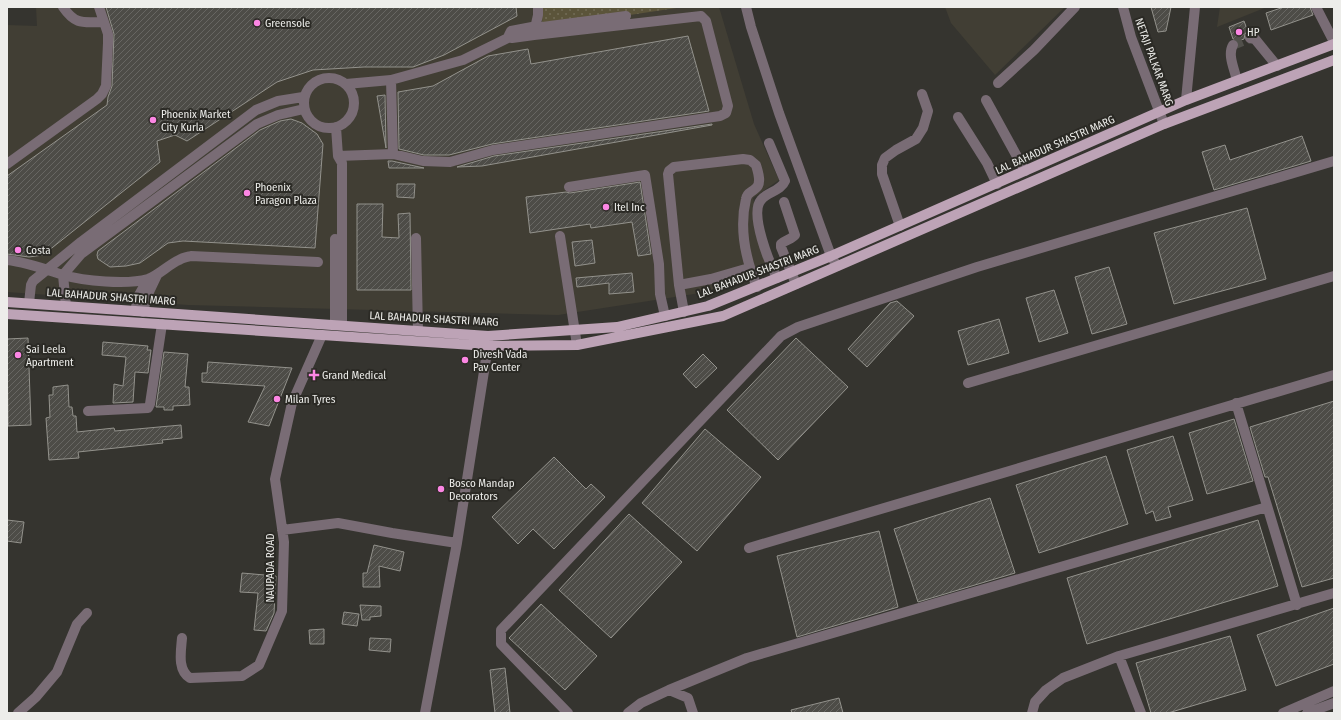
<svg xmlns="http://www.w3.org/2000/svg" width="1341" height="720" font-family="'Fira Sans Condensed',sans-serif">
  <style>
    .built { fill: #413e34 }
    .grass { fill: url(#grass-dots) }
    .building { fill: url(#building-hatch); stroke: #93928c }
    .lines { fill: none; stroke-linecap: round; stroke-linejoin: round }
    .minor-tunnel { stroke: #51504b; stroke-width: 10; stroke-dasharray: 10 5; stroke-linecap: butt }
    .minor { stroke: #796c75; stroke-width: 10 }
    .major { stroke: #bda3b6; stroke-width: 10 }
    .poi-dot { fill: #fc86e4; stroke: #2b2a25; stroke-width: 1.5 }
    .labels { text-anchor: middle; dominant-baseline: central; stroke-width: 4; stroke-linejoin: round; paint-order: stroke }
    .poi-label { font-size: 11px; fill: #ededea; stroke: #2b2a25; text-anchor: start }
    .street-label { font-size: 11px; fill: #ededea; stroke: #2b2a25 }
  </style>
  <defs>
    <pattern id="grass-dots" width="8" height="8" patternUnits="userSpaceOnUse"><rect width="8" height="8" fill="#5b543a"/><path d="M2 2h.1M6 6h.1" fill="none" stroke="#736d57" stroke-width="1.8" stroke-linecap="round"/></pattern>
    <pattern id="building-hatch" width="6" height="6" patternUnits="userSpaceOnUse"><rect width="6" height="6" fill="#4d4c47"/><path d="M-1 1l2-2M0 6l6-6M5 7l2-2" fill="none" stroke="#676662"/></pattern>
  </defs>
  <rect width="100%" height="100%" fill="#35342f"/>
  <path class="built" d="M36 7H719L754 124 779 180 753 198 768 261 707 292 558 315 188 305 7 292V25L37 26Z
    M945 7H1065L995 75 951 23Z
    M1220 7H1267L1217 27Z"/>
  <path class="grass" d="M541 7H683L543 28Z"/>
  <path class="building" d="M106 7H516L517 16 444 55 413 67H364L313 70 277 82 187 141 175 135 157 141 160 162 43 255 29 257 7 254V176L107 105 108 97 112 86 114 34Z
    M1151 7H1171L1166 31 1158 32Z
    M1284 7H1310L1313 15 1271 30 1266 13Z
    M1244 21 1248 32 1245 34 1244 39 1238 41 1233 39 1229 27Z
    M688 36 709 111 492 144 449 155H424L399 149 398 92 433 86 488 56 528 49 531 64Z
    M385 95 386 148 377 96Z
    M291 119 302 123 317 134 323 144 315 248 183 241 168 243 140 263 126 266 110 267 98 259 97 255 98 251 260 130 280 121Z
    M712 124V125L482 166 457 167 494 156Z
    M1302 136 1311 161 1214 190 1202 152 1225 145 1230 160Z
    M388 161H392L424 168H389Z
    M640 182 651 254 638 256 632 222 591 228 590 224 530 233 526 197 566 192 570 193Z
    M397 184H415L414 198 397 197Z
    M357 204H383L382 237 399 238 398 214 410 213 411 290H357Z
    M1247 208 1266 279 1174 304 1154 233Z
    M592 240 595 263 575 266 572 242Z
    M1109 267 1127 324 1092 334 1075 277Z
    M632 273 634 292 609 294V283L577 287 576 278Z
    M1054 290 1068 333 1039 342 1026 298Z
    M897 301 914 316 867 367 848 349 890 303Z
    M999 319 1009 353 968 365 958 331Z
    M28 338 31 425 8 426 7 339Z
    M796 338 848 387 778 460 727 410Z
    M103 342 148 346 147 350H151L148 373 135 372 133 402 113 403 114 384 123 386 126 357 102 355Z
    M164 352 188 354 185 387H189L190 405 173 406V410H164V407H156Z
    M703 354 717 368 696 388 683 374Z
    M208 362 292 368 269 426 248 422 265 386 202 382V373H207Z
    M68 385 69 407H72L73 416H76L77 432 114 428 115 431 181 425 182 438 162 440 163 443 78 452 79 458 49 460 46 418 50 417 49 395H53V387Z
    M1334 401V578L1302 587 1268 477H1265L1250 427Z
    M1234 419 1253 481 1207 494 1189 433Z
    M705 429 761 477 697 551 642 503Z
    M1173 436 1193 500 1168 507 1171 517 1156 521 1153 511 1146 514 1127 450Z
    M1106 456 1128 524 1039 553 1016 485Z
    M554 457 586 489 591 484 605 497 554 549 533 529 518 544 492 517Z
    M990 498 1015 573 918 602 894 529Z
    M629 514 682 562 611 638 559 590Z
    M7 520 24 522 21 543 7 541Z
    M1258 520 1278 586 1087 644 1067 578Z
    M879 531 898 607 797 637 777 556Z
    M374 545 404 552 400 571 379 566 380 587H363V573H367Z
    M242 573 276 576 274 613 266 631 254 630 258 593 240 592Z
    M541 604 597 656 565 690 509 638Z
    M360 605 381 606V616L370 617V620H362Z
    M1334 608V664L1276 686 1257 635Z
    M344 612 359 614 357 626 342 624Z
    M324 629V644H310L309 630Z
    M1230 636 1246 690 1168 713H1151L1136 663Z
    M370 638 391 639 390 652 369 650Z
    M505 668 510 713H495L490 670Z
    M839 698 843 713H792L791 710Z"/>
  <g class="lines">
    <path class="minor-tunnel" d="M1233 45 1250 38"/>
    <path class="minor" d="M63 7C76 26 84 22 104 22
      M538 7V15L535 28 626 16
      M746 7 751 27 779 113 831 256 837 266
      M1123 7 1131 37 1164 124
      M1316 7 1334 42
      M532 27 536 30 534 35 512 38 510 37 509 35 511 31Z
      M1250 38 1255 39 1277 66
      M1233 45C1227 55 1235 70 1237 81
      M304 103a25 25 0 1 1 50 0a25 25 0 1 1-50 0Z
      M998 83 1034 50 1075 7
      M346 84 391 80 463 60 510 37
      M986 100 1025 171
      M1186 100 1195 7
      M958 117 987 163 997 184
      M336 127 338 156 342 163V325
      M769 143 785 181C781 191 767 192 761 200 749 214 770 264 777 278
      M393 154 423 161 450 162 493 150 720 116 726 113 728 106 706 21 701 16 534 35
      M338 156 393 154 391 80
      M7 164 97 99 102 94 106 86 108 43V34L99 7
      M569 187 645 175 659 264 660 294 665 316
      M784 202 795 235C792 239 785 240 781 244V247L796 284
      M900 226 882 174V165L885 158 896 150 916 139 923 128 928 111 922 94
      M560 236 577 345
      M416 238 418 331
      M7 260C26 262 45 269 63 275 84 281 127 285 148 279 159 275 168 265 179 260 182 258 187 257 191 256L318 262
      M679 285 711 279 749 268
      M29 303 31 285 33 281 81 242 256 110 278 101 303 97
      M66 306 63 275 81 254 257 124 278 115 304 109
      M135 311 139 295 148 279
      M143 312 147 296 157 275
      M684 312 679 285 668 174 669 171 674 167 743 159 750 160 756 165C758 172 762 183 756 188 751 193 747 192 746 199 739 228 746 260 757 287
      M335 324V239
      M968 383 1334 276
      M1236 403 1297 605
      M88 411 148 408 150 404 162 324
      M282 530 338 523 392 533 457 543
      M749 548 1334 375
      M182 638C181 651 177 670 190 678L242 676 259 665 282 611 284 542 275 479 292 403 322 335
      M1119 656 1141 713
      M669 690 747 658 1267 507
      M18 713 36 697 57 672 77 624 87 613
      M425 713 457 543 488 346V338
      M568 713 501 644V630L781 336 798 327 977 267 1334 161
      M628 713 641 703 669 690 688 698 693 713
      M1032 713 1035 702 1046 690 1063 678 1119 656 1334 593
      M1283 713 1334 691
      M1307 713 1334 703"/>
    <path class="major" d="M7 302 488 336 617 327 708 306 831 256 1186 100 1334 44
      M7 314 488 346 577 345 723 316 1164 124 1334 60"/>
  </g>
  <g class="poi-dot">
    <circle cx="257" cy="23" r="4"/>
    <circle cx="1239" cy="32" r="4"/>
    <circle cx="153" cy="120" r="4"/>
    <circle cx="247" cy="193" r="4"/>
    <circle cx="606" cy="207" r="4"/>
    <circle cx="18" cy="250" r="4"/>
    <circle cx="18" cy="355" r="4"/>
    <circle cx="465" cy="360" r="4"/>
    <path d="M312 369h4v4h4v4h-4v4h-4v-4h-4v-4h4z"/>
    <circle cx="277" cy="399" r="4"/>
    <circle cx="441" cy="489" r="4"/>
  </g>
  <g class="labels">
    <g class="poi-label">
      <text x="265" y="23">Greensole</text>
      <text x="1247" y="32">HP</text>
      <text x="161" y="114">Phoenix Market<tspan x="161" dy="13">City Kurla</tspan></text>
      <text x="255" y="187">Phoenix<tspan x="255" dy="13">Paragon Plaza</tspan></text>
      <text x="614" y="207">Itel Inc</text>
      <text x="26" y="250">Costa</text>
      <text x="26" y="349">Sai Leela<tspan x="26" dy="13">Apartment</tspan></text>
      <text x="473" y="354">Divesh Vada<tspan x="473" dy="13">Pav Center</tspan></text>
      <text x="322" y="375">Grand Medical</text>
      <text x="285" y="399">Milan Tyres</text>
      <text x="449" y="483">Bosco Mandap<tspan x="449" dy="13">Decorators</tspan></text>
    </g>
    <g class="street-label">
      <text transform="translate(1154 62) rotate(70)">NETAJI PALKAR MARG</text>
      <text transform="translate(1055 145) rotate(-24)">LAL BAHADUR SHASTRI MARG</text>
      <text transform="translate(758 272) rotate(-21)">LAL BAHADUR SHASTRI MARG</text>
      <text transform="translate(111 297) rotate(4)">LAL BAHADUR SHASTRI MARG</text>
      <text transform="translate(434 319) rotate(3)">LAL BAHADUR SHASTRI MARG</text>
      <text transform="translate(270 568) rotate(-90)">NAUPADA ROAD</text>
    </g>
  </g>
  <rect width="1341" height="720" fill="none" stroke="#ededea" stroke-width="16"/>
</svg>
